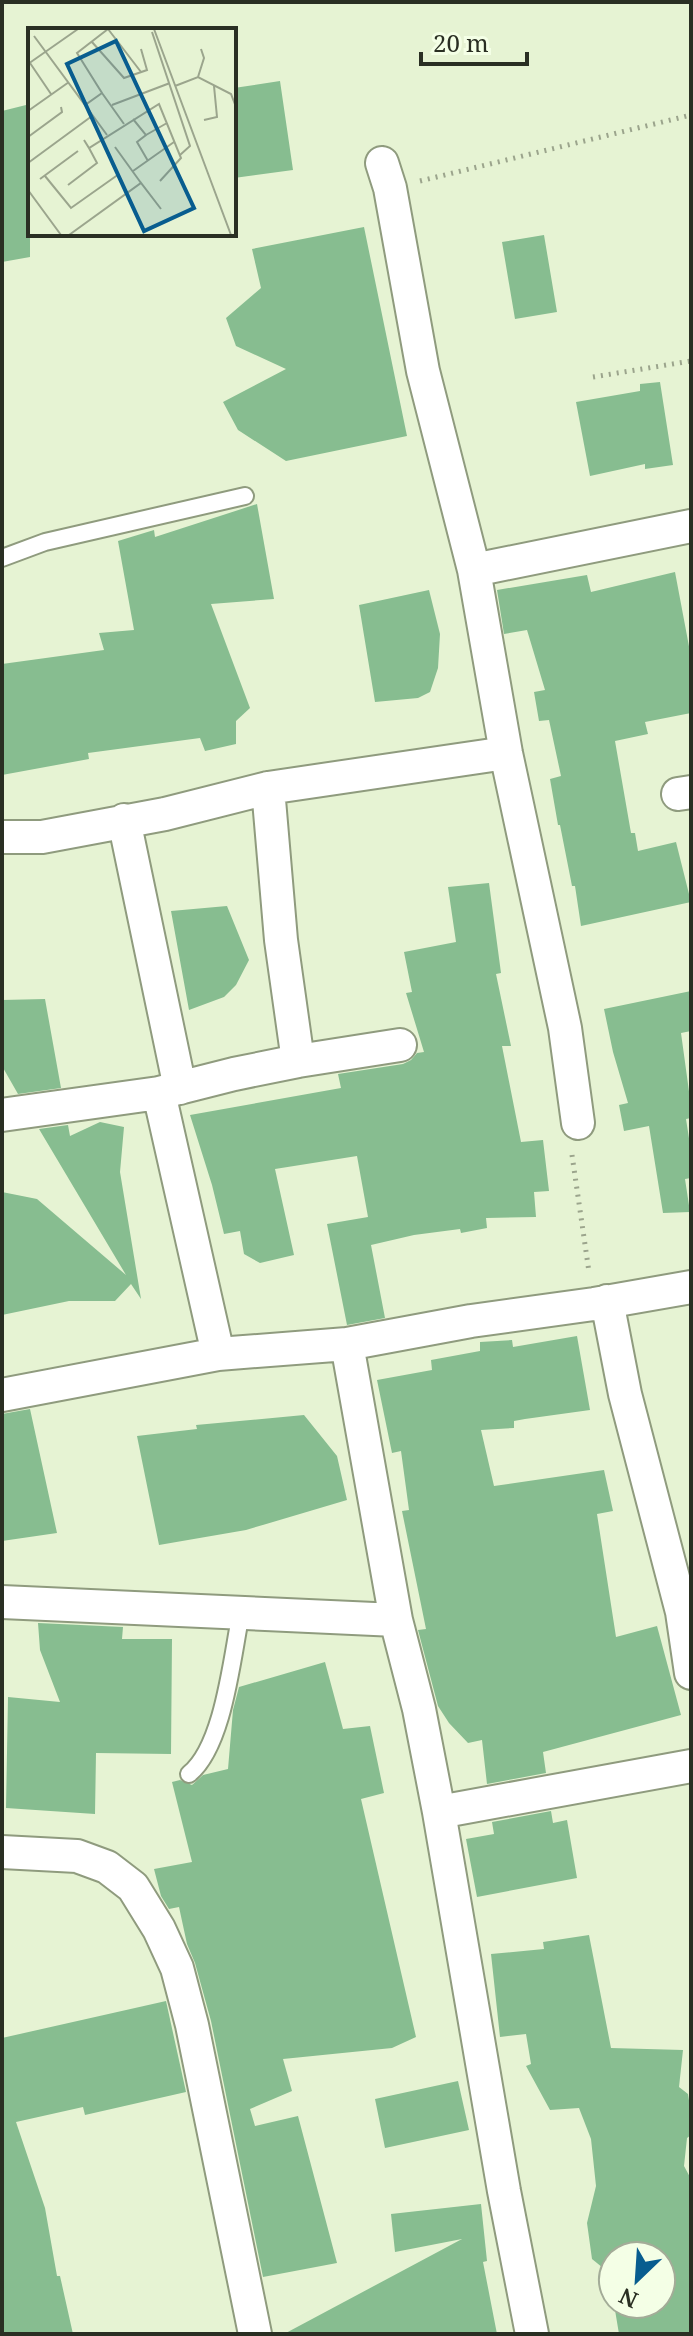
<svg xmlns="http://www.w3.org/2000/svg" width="693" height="2336" font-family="'Noto Serif',serif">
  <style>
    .building { fill: #87bd90 }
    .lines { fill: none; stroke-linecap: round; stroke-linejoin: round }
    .service-casing { stroke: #8f9b7e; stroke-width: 20 }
    .minor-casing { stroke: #8f9b7e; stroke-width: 36 }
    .path { stroke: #9ba48c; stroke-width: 5; stroke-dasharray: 2 6; stroke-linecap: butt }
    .service { stroke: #fff; stroke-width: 16 }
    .minor { stroke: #fff; stroke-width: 32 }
    .inset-road { fill: none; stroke: #9ba58d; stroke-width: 2 }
    .view { fill: #085d8f; fill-opacity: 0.15; stroke: #085d8f; stroke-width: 4 }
    .inset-edge { fill: none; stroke: #2a2f23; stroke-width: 4 }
  </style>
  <rect width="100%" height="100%" fill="#e6f3d3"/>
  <path class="building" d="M280 81 293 170 234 178V88Z
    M30 104V257L2 262V111Z
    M364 227 407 436 286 461 238 430 223 402 286 369 236 346 226 318 261 288 252 249Z
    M544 235 557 312 515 319 502 242Z
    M660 382 673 465 645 469V464L590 476 576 402 640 391V384Z
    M257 504 274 599 211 604 250 708 236 721V744L205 751 200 738 88 753 89 759 2 775V664L104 650 99 633 134 630 118 541 154 530 155 537Z
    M675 572 691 657V713L645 722 648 734 615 741 631 833H635L638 851 676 842 691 902 581 926 575 886H572L560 825H558L550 779 561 776 549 720 539 721 534 692 545 690 527 630 504 634 497 590 587 575 591 592Z
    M429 590 440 634 438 668 430 692 418 698 375 702 359 605Z
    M489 883 501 973 496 974 511 1046H502L521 1142 543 1140 549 1191 534 1192 536 1217 486 1218 487 1228 461 1233 460 1229 414 1235 371 1245 385 1318 347 1325 327 1224 368 1217 357 1156 275 1169 294 1255 260 1263 244 1254 240 1231 224 1234 212 1185 190 1115 341 1088 338 1074 403 1064 411 1060 417 1053 424 1052 406 993 412 992 404 952 456 942 448 887Z
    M227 906 249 960 236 985 224 997 189 1010 171 911Z
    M691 991V1031L681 1033 691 1106V1118L686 1119 691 1151V1178L685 1179 690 1212 663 1213 649 1126 624 1131 619 1105 628 1103 613 1052 604 1009Z
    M45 999 61 1088 18 1094 2 1066V1000Z
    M100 1122 124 1127 120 1172 141 1299 131 1284 115 1301H69L2 1315V1192L37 1199 126 1275 39 1129 68 1125 70 1136Z
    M577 1336 590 1410 525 1419 514 1421V1428L481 1430 494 1486 604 1470 613 1511 597 1514 616 1637 657 1626 681 1715 543 1752 546 1773 487 1784 482 1740 468 1743 449 1723 438 1706 418 1630 426 1629 402 1511 409 1510 401 1451 392 1453 377 1380 432 1370 431 1360 480 1351V1342L512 1340 513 1347Z
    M30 1409 57 1533 2 1541V1414Z
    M304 1415 337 1456 347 1500 246 1530 159 1545 137 1436 197 1429 196 1425Z
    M38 1623 123 1627 122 1639H172L171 1754 96 1753 95 1814 6 1808 8 1697 60 1702 40 1650Z
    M325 1662 343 1729 370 1726 384 1793 361 1799 416 2037 392 2048 283 2059 292 2091 250 2109 255 2126 298 2116 337 2263 263 2277 211 2021 195 1963 187 1944 179 1907 169 1909 161 1896 154 1869 192 1862 172 1782 180 1780 192 1785 203 1775 228 1769 233 1710 239 1687Z
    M551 1811 553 1823 567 1820 577 1878 477 1897 466 1839 494 1834 492 1822Z
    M589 1935 611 2048 683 2050 679 2087 688 2094 691 2113V2135L687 2138 684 2166 691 2179V2334H619L614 2304H661V2256H613V2299L608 2272 592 2259 587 2223 596 2186 591 2139 579 2108 550 2110 526 2066 531 2064 526 2034 500 2037 491 1954 544 1949 543 1942Z
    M166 2001 186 2092 85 2115 83 2107 16 2122 45 2208 57 2276H60L73 2334H2V2038Z
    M458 2081 469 2130 385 2148 375 2099Z
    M481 2204 487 2261 483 2262 497 2334H284L462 2239 395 2252 391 2214Z"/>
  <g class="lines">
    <g class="service-casing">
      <path id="service" d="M2 558 45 542 245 496
        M189 1774C224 1746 232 1656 241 1613"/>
    </g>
    <g class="minor-casing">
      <path id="minor" d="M382 163 390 188 423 371 474 570 691 526
        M474 570 506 753 565 1028 578 1123
        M678 794 691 792
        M124 820 180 1088
        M2 837H42L165 814 268 788 506 753
        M298 1061 400 1045
        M2 1115 159 1093
        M607 1301 625 1394 682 1612 691 1673
        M347 1344 396 1620 419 1709 439 1812
        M218 1354 159 1093 234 1074 298 1061 281 940 268 788
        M2 1395 218 1354 347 1344 471 1321 594 1304 691 1287
        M2 1602 396 1620
        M2 1852 77 1856 107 1867 133 1887 159 1929 177 1968 192 2025 255 2334
        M532 2334 504 2191 439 1812 691 1766"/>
    </g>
    <path class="path" d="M420 181 691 115
      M593 377 691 361
      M572 1155 589 1272"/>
    <use href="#service" class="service"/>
    <use href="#minor" class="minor"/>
  </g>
  <g transform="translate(28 28)">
    <rect width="208" height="208" fill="#e6f3d3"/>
    <path class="inset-road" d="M80 1 113 44M126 1 203 207M124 4 162 118 152 127M6 8 57 77 74 65 49 25 80 1M64 14 96 50 119 42 113 21M2 35 23 66M0 36 50 1M170 49 176 30 173 21M147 58 170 49 203 66 208 79M74 65 96 96M57 77 79 107M84 77 142 55M0 83 41 54M105 91 118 107 109 114 120 133M176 92 189 89 186 58M118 107 139 95M0 109 34 84 33 79M56 112 61 120 131 76 153 130 132 153M87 119 113 155M0 135 64 88M105 143 146 114M17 148 43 180 91 146M12 151 50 123M40 157 69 135 61 120M0 162 33 207M41 207 113 155 133 181"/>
    <path class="view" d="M88 13 166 180 116 203 39 36Z"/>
    <rect width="208" height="208" class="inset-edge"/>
  </g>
  <rect width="693" height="2336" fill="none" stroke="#2a2f23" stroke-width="8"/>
  <g transform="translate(637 2280) rotate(205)"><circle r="38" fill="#f4ffe6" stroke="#a3ac98" stroke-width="2"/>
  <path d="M0-6L14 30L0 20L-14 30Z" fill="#085d8f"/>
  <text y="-12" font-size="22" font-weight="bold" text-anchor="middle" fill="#2a2f23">N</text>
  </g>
  <path d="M421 52v12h106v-12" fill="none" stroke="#2a2f23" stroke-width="4"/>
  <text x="433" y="52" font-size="24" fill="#2a2f23" stroke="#f4ffe6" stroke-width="6" paint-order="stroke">20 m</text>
</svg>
